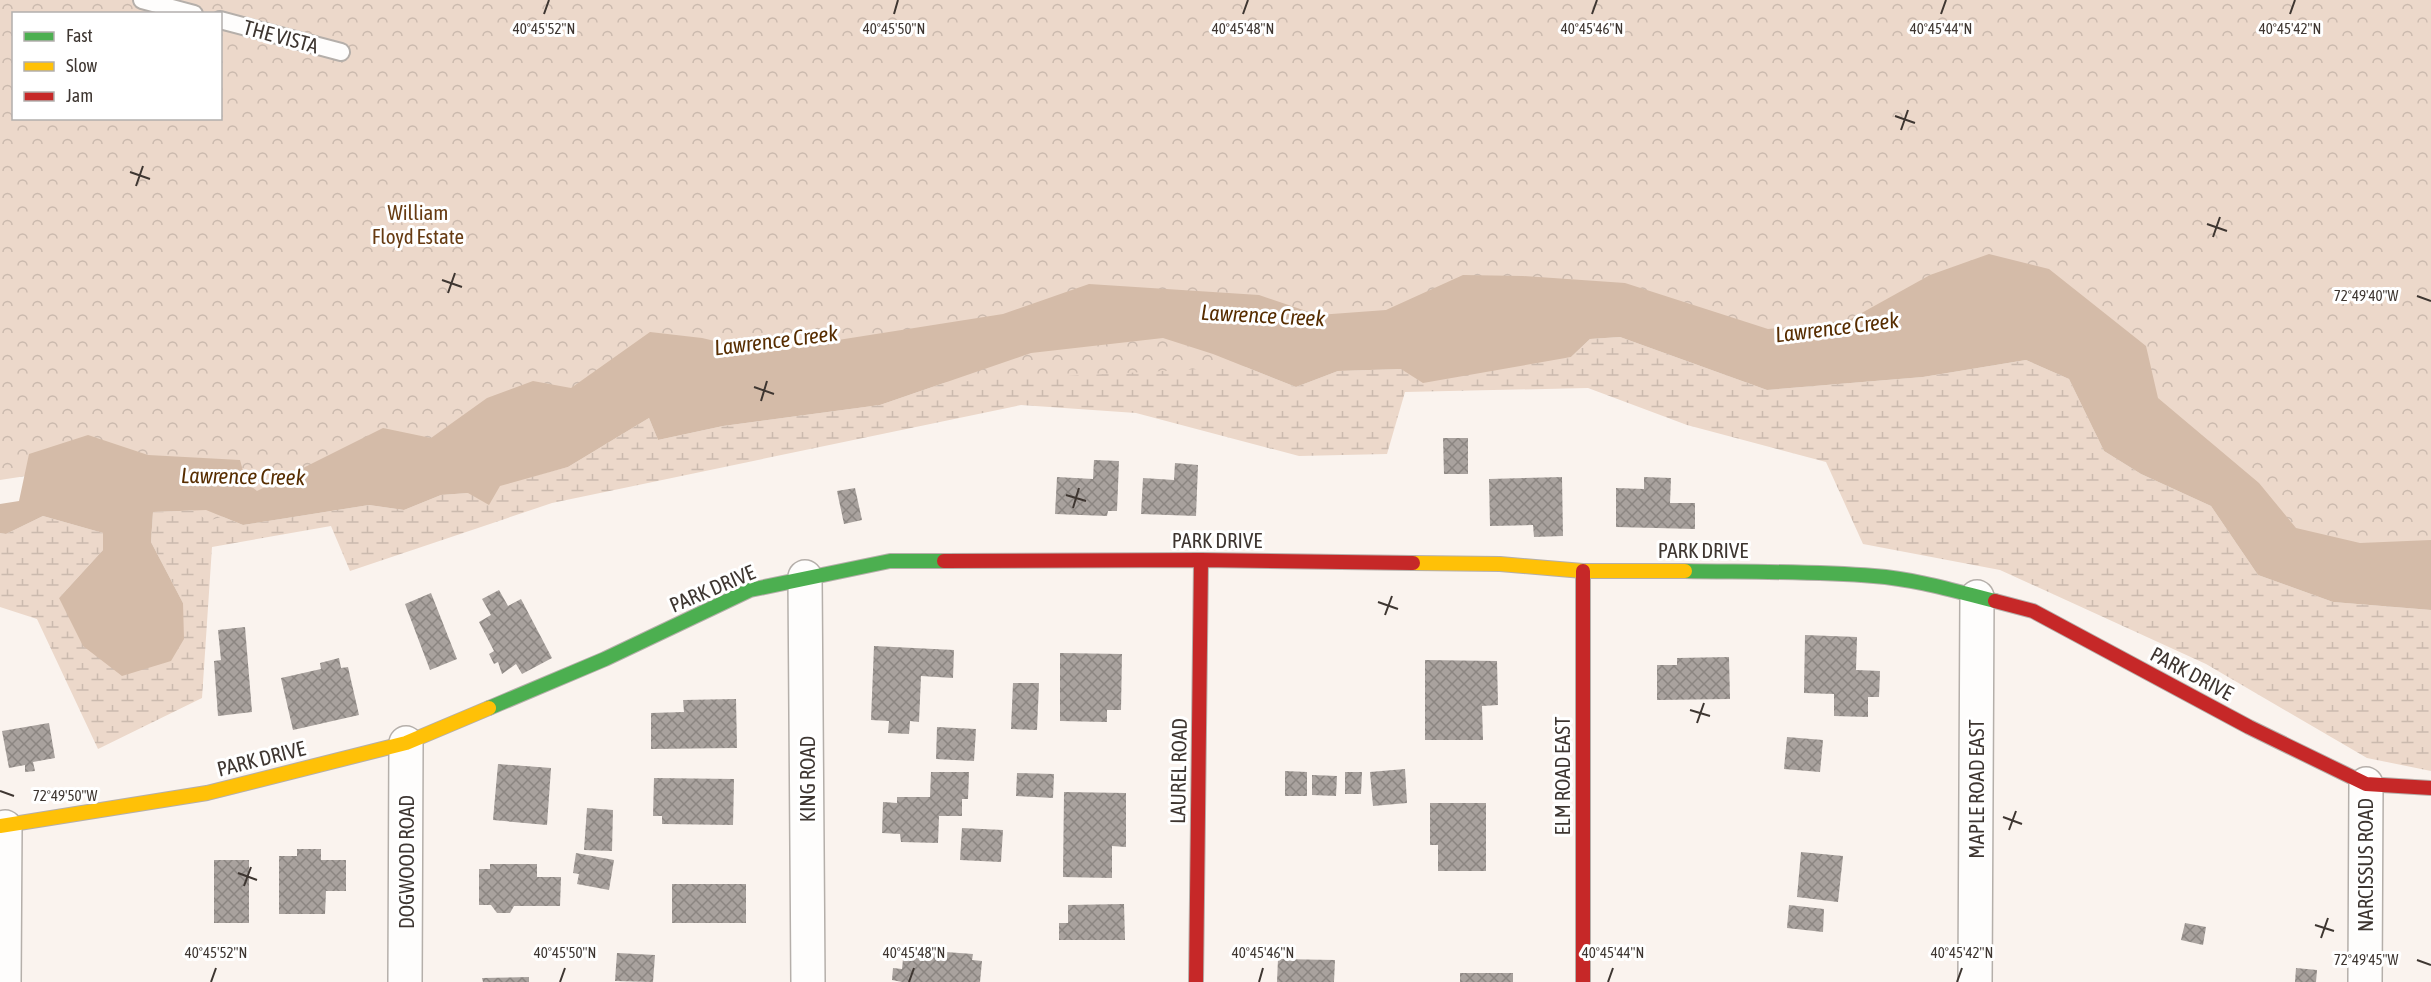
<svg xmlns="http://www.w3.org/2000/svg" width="2431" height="982" font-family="'Asap Condensed',sans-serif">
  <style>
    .wetland { fill: url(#wetland-marsh) }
    .park { fill: url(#park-crowns); fill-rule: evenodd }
    .water { fill: #d4bba8 }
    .building { fill: url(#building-cross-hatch) }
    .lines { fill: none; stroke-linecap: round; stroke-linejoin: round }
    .lane-casing { stroke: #b5afaa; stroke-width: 20 }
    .street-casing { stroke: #b5afaa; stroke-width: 36 }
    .fast-casing { stroke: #b5afaa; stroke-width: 16 }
    .slow-casing { stroke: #b5afaa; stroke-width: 16 }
    .jam-casing { stroke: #b5afaa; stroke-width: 16 }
    .lane { stroke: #fefdfc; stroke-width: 16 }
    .street { stroke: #fefdfc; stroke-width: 33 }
    .fast { stroke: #4caf50; stroke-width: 14 }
    .slow { stroke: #ffc107; stroke-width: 14 }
    .jam { stroke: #c62828; stroke-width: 14 }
    .ticks { fill: none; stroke: #3e3631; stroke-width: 2 }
    .labels { text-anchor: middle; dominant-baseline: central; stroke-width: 6; stroke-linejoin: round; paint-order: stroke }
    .street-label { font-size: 21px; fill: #3e3631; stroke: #fff }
    .park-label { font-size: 21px; fill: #673b12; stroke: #fff }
    .water-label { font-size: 22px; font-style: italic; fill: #572d00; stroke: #fff }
    .ticks-label { font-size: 15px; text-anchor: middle; fill: #3e3631; stroke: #fff; stroke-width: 6; stroke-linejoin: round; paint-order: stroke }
  </style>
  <defs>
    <pattern id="wetland-marsh" width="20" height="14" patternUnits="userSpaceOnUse" patternTransform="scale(1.5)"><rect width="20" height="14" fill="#ecd8ca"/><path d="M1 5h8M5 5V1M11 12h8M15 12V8" fill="none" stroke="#cbbaae"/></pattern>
    <pattern id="park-crowns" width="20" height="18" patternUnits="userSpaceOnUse" patternTransform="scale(1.5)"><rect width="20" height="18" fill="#ecd8ca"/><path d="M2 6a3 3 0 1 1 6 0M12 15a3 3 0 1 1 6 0" fill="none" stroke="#cbbaae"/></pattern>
    <pattern id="building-cross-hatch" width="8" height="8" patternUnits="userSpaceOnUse" patternTransform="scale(1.5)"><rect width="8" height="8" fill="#a9a29e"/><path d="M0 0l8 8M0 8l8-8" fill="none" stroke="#8b8581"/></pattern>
  </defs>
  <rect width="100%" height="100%" fill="#faf3ee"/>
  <path class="wetland" d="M1620 337 1767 390 1923 377 2026 360 2069 379 2104 451 2141 474 2211 506 2258 575 2333 602 2431 610V771L2367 758 2206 664 2000 570 1863 544 1826 462 1687 425 1588 388 1405 392 1387 454 1299 456 1136 413 1021 405 552 503 350 571 331 526 212 547 202 698 98 749 37 619 0 607V533L6 534 43 516 103 533V550L59 598 183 603 151 542 153 512 206 510 243 525 369 505 404 510 441 495 468 493 568 467 649 418 658 440 723 426 880 405 1031 353 1213 354 1296 387 1338 371 1401 369 1571 357 1590 339Z"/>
  <path class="park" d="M0 0H2431V564L2306 553 2039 323 1770 364 1638 322 1369 360 596 401 208 521 123 461 0 480ZM14 14H220V118H14Z"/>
  <path class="water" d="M1989 254 2049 269 2146 346 2158 398 2259 483 2296 528 2360 543 2431 540V610L2333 602 2258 575 2211 506 2141 474 2104 451 2069 379 2026 360 1923 377 1767 390 1620 337 1590 339 1571 357 1423 383 1401 369 1338 371 1296 387 1213 354 1163 338 1031 353 880 405 723 426 658 440 649 418 568 467 500 486 489 505 468 493 441 495 404 510 369 505 243 525 206 510 153 512 151 542 183 603 184 639 171 661 122 676 83 646 59 598 103 550V533L43 516 6 534 0 533V504L19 501 29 454 88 435 148 455 240 460 246 482 257 491 383 428 431 438 487 398 533 381 571 388 650 332 702 338 762 352 1003 314 1089 284 1259 295 1318 315 1386 310 1463 275 1523 276 1625 283 1768 329 1849 320 1930 275Z"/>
  <path class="building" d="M1443 438H1468V474H1444Z
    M1094 460 1119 461 1117 511H1108L1107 516 1055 514 1057 477 1093 479Z
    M1175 463 1198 465 1196 516 1141 514 1143 478 1174 480Z
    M1562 477 1563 536 1534 537 1533 525 1490 526 1489 479Z
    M1644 477 1671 478 1670 503H1695V529L1616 527V488L1644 489Z
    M855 488 862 520 844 524 837 491Z
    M499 590 508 606 521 599 552 658 522 674 516 664 502 674 498 662 494 664 489 654 494 651 479 622 491 615 482 599Z
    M431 593 457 659 430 670 405 604Z
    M245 627 252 712 218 716 214 661 221 660 218 630Z
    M1805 635 1857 637 1856 670 1880 671 1879 697H1868V717L1834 716V694L1804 693Z
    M874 646 954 650 953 678 921 676 919 722 910 721 909 734 888 733 889 721 871 720Z
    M1060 653 1122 654 1121 710H1107V722L1060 721Z
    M1729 657 1730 699 1657 700V665H1677V658Z
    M339 658 341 668 348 667 359 715 293 730 281 678 321 669 320 663Z
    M1425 660 1497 661 1498 705 1482 706 1483 740H1425Z
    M1013 683H1039L1037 730 1011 729Z
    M736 699 737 748 651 749V713L684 712 683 700Z
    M49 723 55 758 33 762 35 771 25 772V765L9 768 2 731Z
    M937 727 976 729 974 761 936 759Z
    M1787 737 1823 740 1820 772 1784 769Z
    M498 764 551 768 547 825 493 820Z
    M1405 769 1407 803 1373 806 1370 772Z
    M1285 771 1307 772V796H1285Z
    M931 772H969L968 799H962V816H939L938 843 901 842 900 834 882 833 883 802 897 803V797H930Z
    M1345 772H1362L1361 794H1345Z
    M1017 773 1054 774 1053 798 1016 796Z
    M1312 775 1337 776 1336 796 1312 795Z
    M654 778 734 779 733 825 662 824V816H653Z
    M1064 792 1126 793V847L1112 846V878L1063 877Z
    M1430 803H1486V871H1438V845H1430Z
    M587 808 613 810 612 851 584 850Z
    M962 828 1003 830 1001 862 960 860Z
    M297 849H321V860H346V891H326L325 914H279V856H297Z
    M1801 852 1843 856 1838 902 1797 897Z
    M576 853 614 860 609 890 577 884 579 874 573 873Z
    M214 860H249V923H214Z
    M490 864H537V877H561L560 906H514L510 913H497L491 905H479V869H490Z
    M672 884H746V923H672Z
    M1124 904 1125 940H1059V923H1068V905Z
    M1789 905 1824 909 1823 932 1787 928Z
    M2185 923 2206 927 2203 945 2181 940Z
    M904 949 973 954 972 960 982 961 980 982H902L892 980 893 968 902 969Z
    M617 953 655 955 653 982 615 981Z
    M1278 959 1335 960 1334 982H1277Z
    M2296 968 2317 970 2316 982H2295Z
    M1460 973H1513V982H1460Z
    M529 977V982H483L482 978Z"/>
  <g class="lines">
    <g class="lane-casing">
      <path id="lane" d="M142 0 194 14
        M220 20 341 52"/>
    </g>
    <g class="street-casing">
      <path id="street" d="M805 577 808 982
        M4 982 5 827
        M405 982 406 743
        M1975 982 1977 597
        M2365 982 2366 784"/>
    </g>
    <g class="fast-casing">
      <path id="fast" d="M1685 571C1748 572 1811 571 1874 576 1915 579 1955 591 1995 601
        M489 708 605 659 750 590 890 561H944"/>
    </g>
    <g class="slow-casing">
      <path id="slow" d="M1413 563 1500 564 1583 571H1685
        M0 826 207 793 406 743 489 708"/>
    </g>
    <g class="jam-casing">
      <path id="jam" d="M944 561 1201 560 1413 563
        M1583 571V982
        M1995 601 2033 611 2249 727 2366 784 2431 788
        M1196 982 1201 560"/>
    </g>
    <use href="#lane" class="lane"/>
    <use href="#street" class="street"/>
    <use href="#fast" class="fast"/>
    <use href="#slow" class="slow"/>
    <use href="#jam" class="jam"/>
  </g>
  <path class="ticks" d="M544 14 549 0M894 14 898 0M1243 14 1248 0M1592 14 1597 0M1941 14 1946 0M2290 14 2295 0M1895 116 1915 123M1901 130 1908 110M130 172 150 179M136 186 143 166M2207 224 2227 231M2213 237 2220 217M442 280 462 287M448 293 455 273M2417 296 2431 301M754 387 774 394M761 401 767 381M1066 495 1086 501M1073 508 1079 488M1378 602 1398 609M1385 615 1392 596M1690 710 1710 716M1697 723 1704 703M0 791 14 796M2003 817 2022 824M2009 830 2016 811M238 873 257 880M244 886 251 867M2315 925 2334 931M2321 938 2328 918M2417 960 2431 965M211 982 216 968M560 982 565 968M909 982 914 968M1259 982 1263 968M1608 982 1613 968M1957 982 1962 968"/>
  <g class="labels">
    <g class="street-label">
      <text transform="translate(281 36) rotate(15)">THE VISTA</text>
      <text x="1217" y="540">PARK DRIVE</text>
      <text x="1703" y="550">PARK DRIVE</text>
      <text transform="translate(712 588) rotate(-23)">PARK DRIVE</text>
      <text transform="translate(2192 673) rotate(28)">PARK DRIVE</text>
      <text transform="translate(261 758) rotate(-14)">PARK DRIVE</text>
      <text transform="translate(1178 771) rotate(-89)">LAUREL ROAD</text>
      <text transform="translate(1562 776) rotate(-90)">ELM ROAD EAST</text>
      <text transform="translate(807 779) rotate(-90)">KING ROAD</text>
      <text transform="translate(1976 789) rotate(-90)">MAPLE ROAD EAST</text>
      <text transform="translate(406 862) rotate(-90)">DOGWOOD ROAD</text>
      <text transform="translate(2365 865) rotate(-90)">NARCISSUS ROAD</text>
    </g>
    <g class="park-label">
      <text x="418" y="212">William<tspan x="418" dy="24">Floyd Estate</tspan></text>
    </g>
    <g class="water-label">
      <text transform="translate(1263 315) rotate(3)">Lawrence Creek</text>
      <text transform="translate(1837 327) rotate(-7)">Lawrence Creek</text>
      <text transform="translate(776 340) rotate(-7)">Lawrence Creek</text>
      <text transform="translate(243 476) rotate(1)">Lawrence Creek</text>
    </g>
  </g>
  <g class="ticks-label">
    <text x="544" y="34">40°45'52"N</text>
    <text x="894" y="34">40°45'50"N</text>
    <text x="1243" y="34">40°45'48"N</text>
    <text x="1592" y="34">40°45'46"N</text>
    <text x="1941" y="34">40°45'44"N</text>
    <text x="2290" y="34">40°45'42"N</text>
    <text x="2366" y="301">72°49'40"W</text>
    <text x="65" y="801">72°49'50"W</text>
    <text x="216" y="958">40°45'52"N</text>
    <text x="565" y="958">40°45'50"N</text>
    <text x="914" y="958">40°45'48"N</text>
    <text x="1263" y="958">40°45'46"N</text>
    <text x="1613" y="958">40°45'44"N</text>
    <text x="1962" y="958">40°45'42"N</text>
    <text x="2366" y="965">72°49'45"W</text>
  </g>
  <rect x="12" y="12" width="210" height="108" fill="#ffffff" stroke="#b2afad" stroke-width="1.5"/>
  <rect x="24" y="32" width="30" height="9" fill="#4caf50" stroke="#b2afad" stroke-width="1.5"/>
  <text x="66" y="42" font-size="18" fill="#3e3631">Fast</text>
  <rect x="24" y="62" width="30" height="9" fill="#ffc107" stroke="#b2afad" stroke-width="1.5"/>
  <text x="66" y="72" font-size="18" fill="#3e3631">Slow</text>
  <rect x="24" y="92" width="30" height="9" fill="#c62828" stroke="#b2afad" stroke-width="1.5"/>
  <text x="66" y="102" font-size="18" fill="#3e3631">Jam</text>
</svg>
